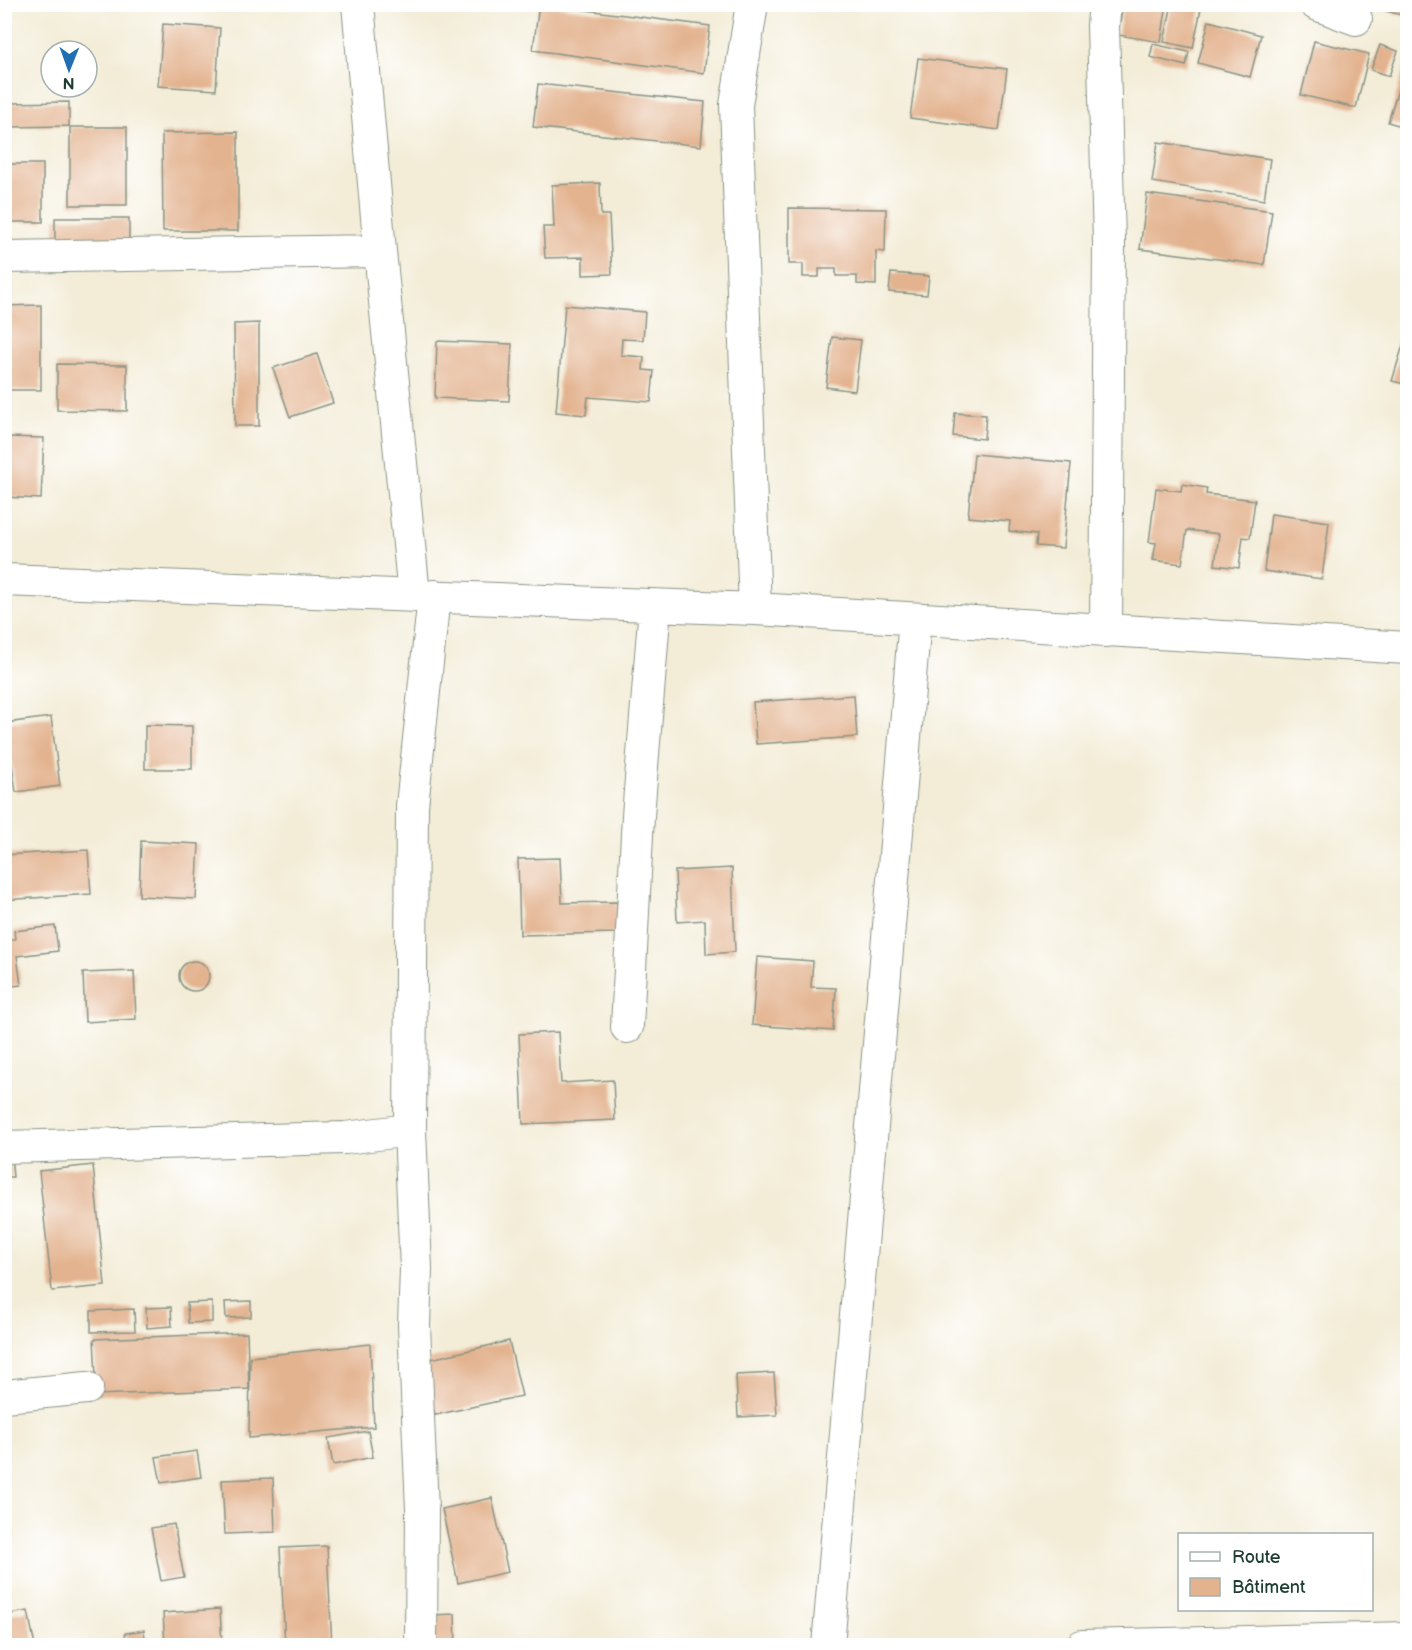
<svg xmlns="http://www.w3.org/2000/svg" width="1412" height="1650" font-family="'Balsamiq Sans',sans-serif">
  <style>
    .building { fill: #e3b38f }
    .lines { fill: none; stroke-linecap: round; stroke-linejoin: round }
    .minor-casing { stroke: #899486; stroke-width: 34 }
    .minor { stroke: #fff; stroke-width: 32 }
  </style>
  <rect width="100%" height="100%" fill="#fff"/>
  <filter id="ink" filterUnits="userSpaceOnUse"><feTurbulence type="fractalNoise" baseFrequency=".0167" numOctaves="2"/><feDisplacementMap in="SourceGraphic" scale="12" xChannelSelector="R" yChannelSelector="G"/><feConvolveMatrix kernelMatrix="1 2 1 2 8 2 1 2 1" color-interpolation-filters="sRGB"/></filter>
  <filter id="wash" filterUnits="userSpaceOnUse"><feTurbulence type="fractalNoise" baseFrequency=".008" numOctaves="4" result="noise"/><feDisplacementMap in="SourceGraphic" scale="24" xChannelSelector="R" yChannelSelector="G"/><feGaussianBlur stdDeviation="1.35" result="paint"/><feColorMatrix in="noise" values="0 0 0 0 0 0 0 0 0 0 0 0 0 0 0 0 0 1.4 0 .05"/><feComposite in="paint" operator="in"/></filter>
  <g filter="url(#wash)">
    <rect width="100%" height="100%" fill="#f3ecd7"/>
    <g id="blocks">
      <path class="building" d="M539 4 710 26 704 73 533 50Z
        M1123 4 1166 10 1161 42 1118 35Z
        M1172 4H1202L1193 48 1164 42Z
        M1365 4H1408V17L1365 5Z
        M1209 21 1261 35 1250 77 1198 63Z
        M163 24 220 28 216 90 158 86Z
        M1314 41 1369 54 1356 108 1301 95Z
        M1153 44 1189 52 1186 66 1150 57Z
        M1380 45 1398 51 1389 76 1371 70Z
        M918 58 1007 69 999 130 910 118Z
        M1407 60H1408V128L1388 122Z
        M538 84 705 102 701 146 533 127Z
        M69 102V126L7 127V103Z
        M70 127H127V205H70Z
        M238 132V231H163L162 133Z
        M1158 142 1270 159 1264 200 1152 182Z
        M4 164H43V222H4Z
        M600 183 601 215H609L612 274 583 275V257L545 258 543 227H554L552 185Z
        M1147 194 1272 211 1264 265 1140 249Z
        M789 208 886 209 885 252 876 251V285L857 284V276H836V269H819V277H803V264H789Z
        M55 218H129V248H55Z
        M891 273 929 276 927 295 889 292Z
        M41 305V390H4V306Z
        M565 305 645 312 643 340 622 339 621 355 644 357 643 370 654 371 651 402 588 397 586 415 556 412Z
        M259 323V426H235L234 324Z
        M1407 332H1408V385L1392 381Z
        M832 337 861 340 855 391 826 387Z
        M437 341 512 344 509 401 435 398Z
        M317 354 333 403 290 417 273 368Z
        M57 364 127 365V411L57 410Z
        M955 413 986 415 984 439 953 436Z
        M4 437 44 438 41 499 4 497Z
        M974 454 1071 463 1063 548 1036 546 1037 534 1009 531 1010 521 968 517Z
        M1182 484 1207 488 1206 494 1255 500 1250 538 1243 537 1239 568 1215 565 1219 534 1187 530 1182 564 1153 560 1156 543 1149 542 1156 488 1181 491Z
        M1271 514 1329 522 1322 579 1264 571Z
        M854 695 857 737 756 744 753 702Z
        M51 717 60 786 16 792 6 723Z
        M145 725 192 726V769H145Z
        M141 841 199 844 196 899 139 896Z
        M88 850 91 894 4 900V855Z
        M560 858 562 903 617 902 618 933 520 935 518 859Z
        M732 868 735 952 706 954 705 920 677 922 675 871Z
        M55 926 58 951 17 956 21 985 4 987V940L15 939 14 931Z
        M757 957 813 961 811 987 836 988 833 1031 752 1025Z
        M179 976a15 15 0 1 1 30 0a15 15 0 1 1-30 0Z
        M134 971 136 1019 85 1022 83 973Z
        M558 1032 561 1083 613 1080 615 1120 523 1124 519 1034Z
        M4 1154H11L13 1177H4Z
        M93 1165 105 1286 52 1291 39 1171Z
        M251 1301V1317L226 1318 225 1302Z
        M212 1302V1322L188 1323 187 1303Z
        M171 1307 172 1326 147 1328 146 1308Z
        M134 1309 135 1331 91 1332V1311Z
        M247 1333 249 1389 97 1395 94 1339Z
        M509 1341 522 1396 435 1415 422 1361Z
        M370 1344 374 1427 249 1438 250 1357Z
        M774 1373 777 1415 738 1417 736 1375Z
        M368 1431 373 1457 333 1465 328 1438Z
        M197 1451 201 1477 161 1483 156 1457Z
        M273 1478 275 1532 225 1534 222 1480Z
        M492 1498 508 1572 458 1583 442 1509Z
        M174 1524 184 1577 161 1581 151 1528Z
        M327 1546 332 1646H285L280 1548Z
        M220 1609 222 1646H165L163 1613Z
        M28 1611 35 1646H4V1615Z
        M455 1614 456 1646H409L408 1616Z
        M144 1630 146 1646H127L125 1633Z"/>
    </g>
  </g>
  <g filter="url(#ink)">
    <use href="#blocks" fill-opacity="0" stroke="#899486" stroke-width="1.5"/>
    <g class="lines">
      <g class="minor-casing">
        <path id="minor" d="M358 4 380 251 414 595
          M752 4 736 105 755 609
          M1105 4 1103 25 1109 243 1106 631
          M1316 4 1356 19
          M4 257 380 251
          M4 580 755 609 1408 648
          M627 1027 638 816 655 606
          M4 1147 345 1138 410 1130
          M4 1396 87 1388
          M421 1646 422 1509 414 1325 416 1269 410 1130 412 806 434 596
          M828 1646 915 619
          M1082 1646 1408 1638"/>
      </g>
      <use href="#minor" class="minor"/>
    </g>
  </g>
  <rect width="1412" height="1650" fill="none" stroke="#fff" stroke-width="24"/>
  <rect x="1178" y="1533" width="195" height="78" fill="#ffffff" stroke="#a5b1ae" stroke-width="1.5"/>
  <rect x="1190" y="1552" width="30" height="9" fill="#ffffff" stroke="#a5b1ae" stroke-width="1.5"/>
  <text x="1232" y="1563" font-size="18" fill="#1f3d34">Route</text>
  <rect x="1190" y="1578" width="30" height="18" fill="#e3b38f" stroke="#a5b1ae" stroke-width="1.5"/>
  <text x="1232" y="1593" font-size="18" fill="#1f3d34">Bâtiment</text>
  <g transform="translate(69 69) rotate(181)"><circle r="28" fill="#ffffff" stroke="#a5b1ae" stroke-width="1.5"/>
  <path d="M0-4.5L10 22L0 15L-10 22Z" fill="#1f6fb2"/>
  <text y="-9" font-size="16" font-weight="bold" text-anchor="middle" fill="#1f3d34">N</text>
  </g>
</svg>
